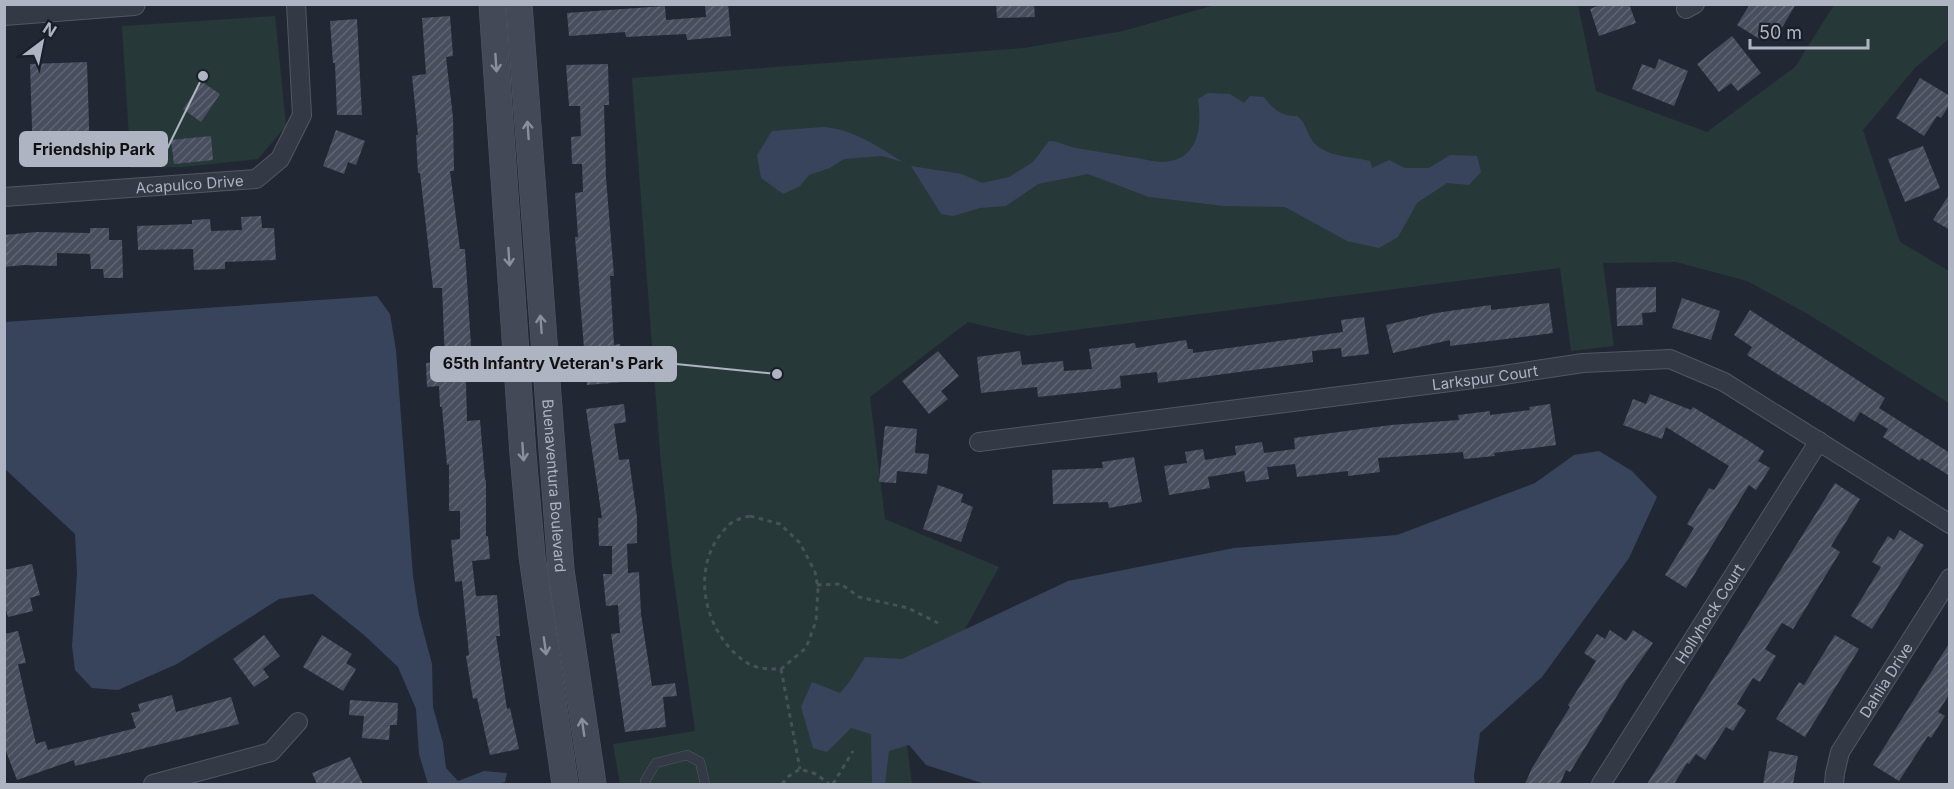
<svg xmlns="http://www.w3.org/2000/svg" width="1954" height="789" font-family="Inter,sans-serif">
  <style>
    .green { fill: #273839 }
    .water { fill: #38445c }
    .building { fill: url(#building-hatch) }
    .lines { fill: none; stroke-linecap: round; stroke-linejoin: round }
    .service-casing { stroke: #525763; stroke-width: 10 }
    .minor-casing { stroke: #525763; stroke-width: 20 }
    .tertiary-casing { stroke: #525763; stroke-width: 24 }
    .secondary-casing { stroke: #525763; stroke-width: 27 }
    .path { stroke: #455357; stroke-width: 3; stroke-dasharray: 4.5 4.5; stroke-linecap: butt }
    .service { stroke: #343a45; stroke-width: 9 }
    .minor { stroke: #343a45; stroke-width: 18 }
    .tertiary { stroke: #343a45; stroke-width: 22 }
    .secondary { stroke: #434957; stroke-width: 26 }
    .oneway { stroke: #898f9d }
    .labels { text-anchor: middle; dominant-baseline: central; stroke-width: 4.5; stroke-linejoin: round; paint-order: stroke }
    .street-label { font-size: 15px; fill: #afb4c2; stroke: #1a1f29 }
    .leader { fill: none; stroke: #afb4c2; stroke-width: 2 }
    .callout-dot { fill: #afb4c2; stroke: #1a1f29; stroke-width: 2 }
    .callout { fill: #afb4c2; stroke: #afb4c2; stroke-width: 2 }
    .callout-label { font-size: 16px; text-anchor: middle; font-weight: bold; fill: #111 }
  </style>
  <defs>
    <pattern id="building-hatch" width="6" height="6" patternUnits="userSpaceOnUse" patternTransform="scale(1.5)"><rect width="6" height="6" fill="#484e5e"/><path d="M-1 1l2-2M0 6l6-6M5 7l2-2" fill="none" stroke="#606573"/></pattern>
  </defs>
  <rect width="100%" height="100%" fill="#212834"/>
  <path class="green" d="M1215 5H1578L1596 91 1707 132 1795 67 1834 5H1949V39L1915 68 1863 130 1900 242 1949 271V403L1808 314 1747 281 1676 262 1603 263 1614 346 1571 351 1560 268 1028 336 968 322 870 397 885 519 999 567 906 737 912 784H620L613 744 695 731 672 566 660 453 632 78 1024 48 1123 31Z
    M275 16 286 126 258 159 184 167 131 168 122 26Z"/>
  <path class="water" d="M1208 93 1230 94 1244 103 1250 96 1264 97C1272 109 1283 117 1297 116 1307 123 1307 136 1315 144 1330 158 1352 156 1370 161L1372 168 1389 160 1405 168H1429L1450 155 1477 156 1481 172 1469 185 1447 183 1417 203 1398 237 1379 248 1347 241 1285 207 1224 206 1149 197 1088 174 1038 184 1006 206 980 208 953 216 941 214 911 166 962 174 982 183 1009 177 1033 162 1049 141C1058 141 1066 146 1076 148 1094 151 1112 154 1130 157 1141 158 1153 162 1163 162 1199 160 1202 127 1198 99Z
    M823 127C853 129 877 146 903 162L882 156 844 159 830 168 809 175 800 186 783 194 761 178 757 155 772 131Z
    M377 296 390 314 396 350 413 576 419 615 432 664 433 707 443 743 446 768 458 781 484 771 507 773 505 782 498 784H428L419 754 416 709 398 667 364 635 313 594 279 599 177 664 118 690 92 688 75 670 72 646 77 573 75 534 5 469V322Z
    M1599 451 1632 471 1657 497 1629 558 1542 677 1480 733 1474 776 1475 784H985L926 765 909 745 889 751 885 784H872L871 734 851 728 827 752 813 748 801 707 812 682 840 693 850 681 865 657 902 659 1068 581 1234 548 1397 535 1535 483 1574 455Z"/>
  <path class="building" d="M705 4H728L731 36 687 40 686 34 626 37 625 32 569 36 567 13 665 6 666 20 706 17Z
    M996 4H1034L1035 17 997 18Z
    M1603 4H1629L1636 23 1599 36 1590 9Z
    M1750 4H1796L1777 36 1767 30 1761 40 1737 25Z
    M450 16 453 56 446 57 453 118 454 171H450L460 249H465L472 362H476L477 382H466L467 421 480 420 485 480H486V536H488L490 559 472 561 476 596 497 595 500 636H496L507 709 510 708 519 749 490 755 477 698 473 699 466 656 469 655 462 581 455 582 451 540 460 539V511H449V464L447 465 442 407H440L439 386 427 387 426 363 445 362 442 288H433L420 173H418L416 135H418L412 76 426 74 422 18Z
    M357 19 362 115H337L335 63H333L330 21Z
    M1732 36 1761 73 1738 91 1731 83 1719 92 1697 64Z
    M1659 59 1688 71 1674 106 1632 89 1642 64 1655 69Z
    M87 62 90 158 33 160 30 64Z
    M608 64 609 105H604L606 178 614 276H610L614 345 620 344 623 382 587 385 575 237H578L575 193 583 192 582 164H572L571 137 581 136 580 106H569L566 65Z
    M1920 78 1950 96V104L1941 118 1937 116 1924 136 1896 118Z
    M202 82 220 94 201 122 183 109Z
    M336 130 365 141 356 165 348 162 344 174 323 166Z
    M211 136 213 160 174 164 171 140Z
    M1923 146 1940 188 1905 202 1888 159Z
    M1950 193V230L1933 220Z
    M261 216 262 228H274L276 260 225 262V269L194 270 193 249 138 250 137 226 192 224V220L210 219 211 231 242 230 241 217Z
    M90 228H109V240H122L123 278H104L103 269H91L90 254 57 253V266L24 265 4 267V235L37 232 90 233Z
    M1656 287V312L1642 313 1643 325 1617 326 1616 288Z
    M1682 298 1720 311 1711 340 1672 328Z
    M1549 303 1553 333 1450 346V340L1393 353 1386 325 1436 313 1491 305V310Z
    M1750 310 1885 398 1879 408 1950 453V476L1921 458 1920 461 1883 437 1888 429 1860 412 1854 422 1747 355 1752 347 1734 335Z
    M1364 317 1369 354 1342 357 1341 348 1312 351 1313 362 1158 383 1157 372 1120 376 1121 388 1038 397 1037 387 981 393 977 357 1020 351 1022 365 1063 361 1064 371 1092 369 1089 349 1135 343 1136 348 1186 340 1188 349H1193V353L1343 332 1341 320Z
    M938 351 959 376 941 391 948 399 929 414 902 381Z
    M1650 394 1691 410 1693 407 1746 439 1764 451 1758 461 1770 468 1756 490 1749 485 1686 588 1665 575 1694 528 1687 524 1709 488 1714 490 1729 466 1666 427 1662 439 1623 425 1633 399 1646 404Z
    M624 404 626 422 614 424 619 460 629 459 637 517V543L627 544 628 573 639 572 641 614 652 686 675 683 677 696 663 697 666 727 625 732 611 634 620 633 618 605 606 606 603 574H612V546H599L598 518H602L586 409Z
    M1550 404 1556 445 1494 453 1495 456 1464 459 1463 452 1378 458 1380 472 1348 476V471L1297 477 1295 464 1267 467 1269 479 1246 482 1244 471 1208 477 1210 488 1169 495 1164 466 1187 463 1185 452 1203 449 1205 460 1236 455 1235 446 1262 442 1264 453 1295 449 1294 438 1391 425 1459 420 1458 415 1490 411V415L1530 410 1529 407Z
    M885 426 917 429 915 453 929 454 927 474 897 471 896 483 879 482Z
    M1134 457 1142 502 1109 508 1108 502 1053 504 1052 470 1103 468 1102 462Z
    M1835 483 1860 499 1831 546 1840 552 1793 629 1782 623 1765 649 1776 656 1760 682 1753 678 1737 704 1746 710 1733 731 1726 727 1705 760 1696 754 1689 764 1687 763 1674 784H1647Z
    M938 485 963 494 961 502 973 507 961 542 923 529Z
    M1900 530 1924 545 1872 629 1851 616 1881 567 1872 562 1888 536 1894 540Z
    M32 564 40 595 30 598 33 611 8 617 4 603V570Z
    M1610 630 1626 641 1633 630 1653 643 1626 681 1570 772 1566 770 1560 784H1525L1532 768 1570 707 1568 705 1596 661 1584 653 1597 634 1605 639Z
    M18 631 26 663 18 664 36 744 45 741 48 750 136 728 131 713 140 711 138 704 172 695 176 712 231 697 239 724 75 766 74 760 17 780 4 746V634Z
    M264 635 280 656 263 669 269 677 254 687 233 659Z
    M322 635 352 654 346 663 356 669 343 691 303 667Z
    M1835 635 1859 649 1805 737 1776 719 1799 682 1804 685Z
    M1950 642V693L1938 712 1945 716 1931 738 1928 736 1899 781 1873 765Z
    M350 700 398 703 397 725H390L389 740 362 738 364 716 349 715Z
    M1769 751 1798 756 1793 784H1763Z
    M350 757 363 784H317L312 773Z"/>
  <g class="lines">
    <g class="service-casing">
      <path id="service" d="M646 784 645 781 656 763 687 755 700 762 705 784"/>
    </g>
    <g class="minor-casing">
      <g id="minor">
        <path d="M1686 9 1695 4"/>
        <path id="s1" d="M4 197 256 179 280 159 302 115 296 4"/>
        <path id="s2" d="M979 442 1497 376 1583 363 1670 359 1724 382 1950 524"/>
        <path d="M153 784 271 752 298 722"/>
        <path id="s3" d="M1601 784 1819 441"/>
        <path id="s4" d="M1834 784 1835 773 1840 752 1950 578"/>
      </g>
    </g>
    <g class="tertiary-casing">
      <path id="tertiary" d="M4 14 134 4"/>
    </g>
    <g class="secondary-casing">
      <g id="secondary">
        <path d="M492 4 523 454 532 556 565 784"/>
        <path id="s5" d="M519 4 561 570 593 784"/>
      </g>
    </g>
    <path class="path" d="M750 516 780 524 800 543 815 572 818 588 816 621 806 648 781 669C771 669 757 669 749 664 703 636 687 564 729 525 733 520 743 518 750 516Z
      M817 585 841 584 859 597 908 608 938 623
      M781 669 800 769
      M782 784 789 776 800 769 816 774 829 784
      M833 784 853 751"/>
    <use href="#service" class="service"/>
    <use href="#minor" class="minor"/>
    <use href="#tertiary" class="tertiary"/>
    <use href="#secondary" class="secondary"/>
  </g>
  <defs><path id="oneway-shaft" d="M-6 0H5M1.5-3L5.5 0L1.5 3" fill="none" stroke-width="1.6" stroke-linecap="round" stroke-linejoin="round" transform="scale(1.5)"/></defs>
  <g class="oneway">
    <use href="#oneway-shaft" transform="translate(496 63) rotate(86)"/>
    <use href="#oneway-shaft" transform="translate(528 130) rotate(-94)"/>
    <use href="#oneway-shaft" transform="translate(509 257) rotate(86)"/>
    <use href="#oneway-shaft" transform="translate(541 324) rotate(-94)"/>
    <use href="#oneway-shaft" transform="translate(523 452) rotate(86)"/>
    <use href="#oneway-shaft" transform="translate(545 646) rotate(82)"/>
    <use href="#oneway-shaft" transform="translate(583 727) rotate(-98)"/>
  </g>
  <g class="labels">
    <g class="street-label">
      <text stroke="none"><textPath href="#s1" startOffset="186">Acapulco Drive</textPath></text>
      <text stroke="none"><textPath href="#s2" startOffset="510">Larkspur Court</textPath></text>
      <text stroke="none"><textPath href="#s5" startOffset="483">Buenaventura Boulevard</textPath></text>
      <text stroke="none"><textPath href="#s3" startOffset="202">Hollyhock Court</textPath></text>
      <text stroke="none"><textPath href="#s4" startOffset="118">Dahlia Drive</textPath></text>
    </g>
  </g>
  <path class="leader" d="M203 76L167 149M777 374L676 364"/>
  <g class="callout-dot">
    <circle cx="203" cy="76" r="6"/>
    <circle cx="777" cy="374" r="6"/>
  </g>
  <g class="callout">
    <rect x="20" y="132" width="147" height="34" rx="6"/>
    <rect x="431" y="347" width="245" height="34" rx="6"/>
  </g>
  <g class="callout-label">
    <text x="94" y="155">Friendship Park</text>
    <text x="553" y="369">65th Infantry Veteran's Park</text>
  </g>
  <rect width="1954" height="789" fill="none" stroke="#afb4c2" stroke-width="12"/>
  <g transform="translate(42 42) rotate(32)" stroke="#1a1f29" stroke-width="4.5" paint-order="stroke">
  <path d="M0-4.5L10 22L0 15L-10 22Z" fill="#afb4c2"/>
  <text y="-9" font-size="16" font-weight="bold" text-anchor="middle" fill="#afb4c2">N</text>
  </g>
  <path d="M1750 39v9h118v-9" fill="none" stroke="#afb4c2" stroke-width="3"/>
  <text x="1759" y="39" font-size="18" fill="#afb4c2" stroke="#1a1f29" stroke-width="4.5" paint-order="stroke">50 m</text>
</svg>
